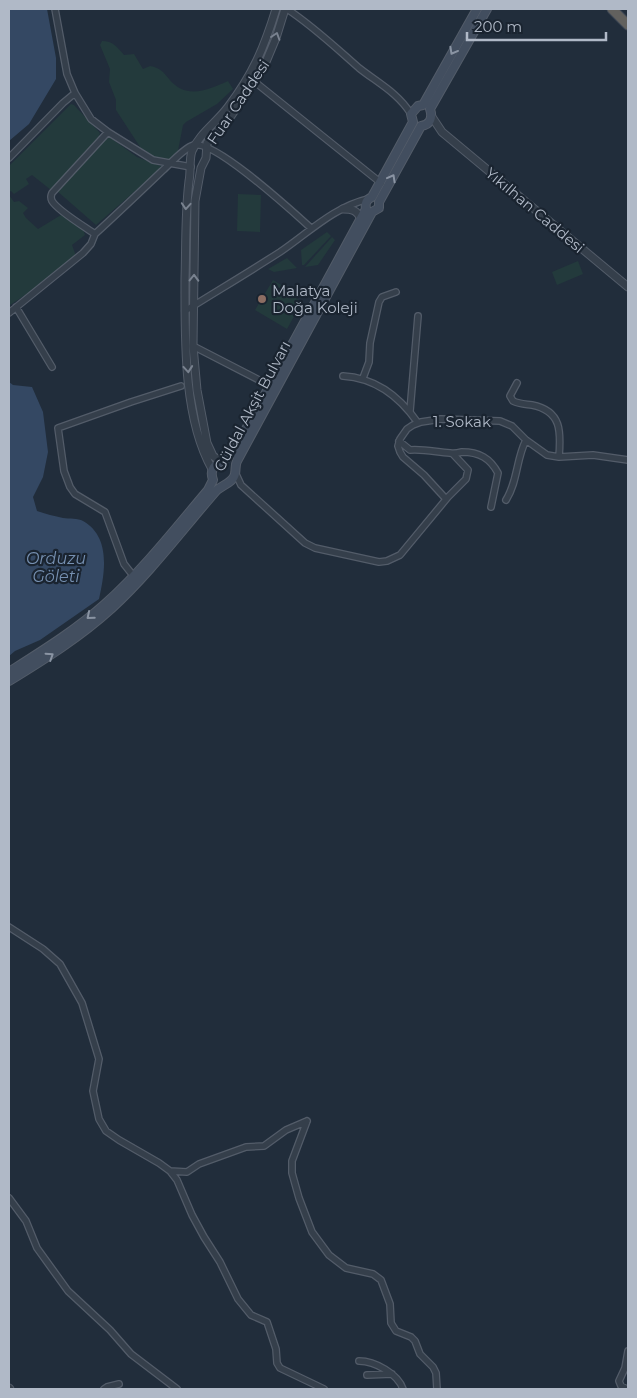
<svg xmlns="http://www.w3.org/2000/svg" width="637" height="1398" font-family="Montserrat,sans-serif">
  <style>
    .green { fill: #233a3c }
    .water { fill: #344863 }
    .lines { fill: none; stroke-linecap: round; stroke-linejoin: round }
    .minor-casing { stroke: #535c69; stroke-width: 8 }
    .tertiary-casing { stroke: #535c69; stroke-width: 9 }
    .secondary-casing { stroke: #535c69; stroke-width: 10 }
    .trunk-casing { stroke: #404956; stroke-width: 11 }
    .minor { stroke: #353f4b; stroke-width: 5.5 }
    .tertiary { stroke: #353f4b; stroke-width: 7 }
    .secondary { stroke: #424e5f; stroke-width: 8 }
    .trunk { stroke: #62615e; stroke-width: 9 }
    .oneway { stroke: #79828f }
    .oneway2 { stroke: #8a94a3 }
    .education-dot { fill: #8d6e63; stroke: #1a2430; stroke-width: 2 }
    .labels { text-anchor: middle; dominant-baseline: central; stroke-width: 4.5; stroke-linejoin: round; paint-order: stroke }
    .street-label { font-size: 15px; fill: #b0b9c7; stroke: #1a2430 }
    .poi-label { font-size: 15px; fill: #b0b9c7; stroke: #1a2430; text-anchor: start }
    .water-label { font-size: 16px; font-style: italic; fill: #7690b1; stroke: #1a2430 }
  </style>
  <rect width="100%" height="100%" fill="#212d3b"/>
  <path class="green" d="M102 41C113 41 117 47 124 55L134 54 143 69 150 66C161 68 163 72 169 79 186 100 208 90 228 81L233 89 217 104 186 122 183 125 177 156 170 159H161L154 157 142 150 116 110V100L109 82 110 69 100 45Z
    M71 104 74 105 100 133 97 143 51 190 32 175 26 179 29 184 14 194 11 191 9 192V166Z
    M108 136 137 157 163 167 96 225 57 191Z
    M238 194 261 195 260 232 237 231Z
    M9 195 14 202 19 201 28 208 23 213 26 218 38 229 61 215 68 216 82 225 85 235 72 245 76 256 39 286 10 305Z
    M327 232 331 236 304 265H302L301 250Z
    M332 237 335 240 318 265 305 267Z
    M287 258 297 268 274 272 268 269Z
    M578 261 583 274 557 285 552 272Z
    M273 280 288 289 286 292 302 302 287 329 255 310Z"/>
  <path class="water" d="M9 9H47L56 58V79L29 124 9 141Z
    M9 382 13 385 32 387 43 412 48 452 43 477 33 497 37 511C45 514 55 516 63 518 69 519 78 518 83 521 111 537 105 572 99 599L40 640 15 651 9 656Z"/>
  <g class="lines">
    <g class="minor-casing">
      <path id="minor" d="M55 9 67 74 75 93 91 119 108 132 153 160 191 167
        M287 9C313 26 335 47 359 68 378 83 398 93 411 114
        M255 82 381 183
        M9 158 63 103 75 93
        M95 234C85 227 58 211 52 201 50 197 51 196 52 193L108 132
        M16 307 52 367
        M185 311C217 291 249 272 280 252 308 233 334 207 368 199
        M9 313 83 253 91 244 95 234C118 213 140 192 162 171 170 164 185 147 194 145 215 140 293 212 311 228
        M193 346 259 380
        M343 376C376 378 400 397 418 423
        M363 378 369 362 370 343 379 302 382 297 396 292
        M517 383 510 396 513 401C519 404 525 404 532 405 562 411 561 432 559 457
        M410 411 418 316
        M399 441 410 450C424 449 436 452 450 453 454 454 458 453 462 452 479 452 490 458 498 473L491 507
        M235 472 241 485 305 543 315 548 379 562 387 561 400 555 448 497 466 479 468 470 453 454
        M446 499 424 475 403 457 400 452 398 446 400 439 407 429 413 425 421 422 441 419 500 421 512 426 526 440 547 455 559 457 593 455 628 460
        M506 500C518 481 516 459 526 440
        M135 578 124 564 105 512 75 494 70 487 64 471 58 428 131 402 181 386
        M9 927 43 949 60 964 82 1003 99 1059 93 1091 99 1119 106 1131 119 1140 159 1163 170 1171 177 1180 192 1215 204 1237 220 1262 238 1299 251 1315 267 1322 276 1349 277 1363 280 1368 324 1389
        M307 1121 292 1161V1173L299 1198 312 1232 329 1255 346 1268 373 1274 381 1280 390 1304 391 1323 396 1331 411 1337 415 1341 420 1354 433 1367 436 1373 437 1389
        M170 1171 187 1172 199 1164 246 1147 264 1146 286 1130 307 1121
        M9 1198 26 1221 37 1248 68 1291 110 1330 131 1354 177 1389
        M359 1361C375 1361 398 1374 403 1389
        M367 1375 392 1374
        M104 1389 107 1387 119 1384
        M627 1389 621 1386 619 1381 625 1368 628 1351"/>
    </g>
    <g class="tertiary-casing">
      <path id="tertiary" d="M432 117 442 132 628 287
        M343 209C352 209 357 210 361 219
        M220 461 213 456 207 443 197 390 193 346 195 201 201 168 206 158 207 143 231 116 263 69 276 38 285 9
        M212 469C183 418 185 337 185 279 186 246 185 214 189 181 191 171 189 159 192 151 199 134 217 122 228 107 253 74 264 48 276 9
        M9 1388 10 1389"/>
    </g>
    <g class="secondary-casing">
      <path id="secondary" d="M9 672C42 651 76 630 105 604 143 570 175 529 208 490L213 480C207 463 224 463 233 453L366 209C365 203 366 200 372 197L413 122 411 114 418 106 423 105 477 9
        M9 681C45 659 80 637 112 608 150 573 182 530 216 491 222 485 233 483 235 474 236 469 235 465 237 461L372 212 379 208V202L421 126C430 125 433 118 430 109L487 9"/>
    </g>
    <g class="trunk-casing">
      <path id="trunk" d="M612 9 628 25"/>
    </g>
    <use href="#minor" class="minor"/>
    <use href="#tertiary" class="tertiary"/>
    <use href="#secondary" class="secondary"/>
    <use href="#trunk" class="trunk"/>
  </g>
  <defs><path id="oneway-chevron" d="M-2-3.5L2.5 0L-2 3.5" fill="none" stroke-width="1.6" stroke-linecap="round" stroke-linejoin="round" transform="scale(1.25)"/></defs>
  <g class="oneway">
    <use href="#oneway-chevron" transform="translate(276 36) rotate(-72)"/>
    <use href="#oneway-chevron" transform="translate(186 206) rotate(94)"/>
    <use href="#oneway-chevron" transform="translate(194 278) rotate(-89)"/>
    <use href="#oneway-chevron" transform="translate(188 369) rotate(85)"/>
  </g>
  <g class="oneway2">
    <use href="#oneway-chevron" transform="translate(453 51) rotate(119)"/>
    <use href="#oneway-chevron" transform="translate(392 178) rotate(-61)"/>
    <use href="#oneway-chevron" transform="translate(90 616) rotate(140)"/>
    <use href="#oneway-chevron" transform="translate(50 656) rotate(-33)"/>
  </g>
  <circle class="education-dot" cx="262" cy="299" r="5"/>
  <g class="labels">
    <g class="street-label">
      <text transform="translate(238 102) rotate(-56)">Fuar Caddesi</text>
      <text transform="translate(535 210) rotate(40)">Yıkılhan Caddesi</text>
      <text transform="translate(252 406) rotate(-62)">Güldal Akşit Bulvarı</text>
      <text x="462" y="421">1. Sokak</text>
    </g>
    <g class="poi-label">
      <text x="272" y="290">Malatya<tspan x="272" dy="17">Doğa Koleji</tspan></text>
    </g>
    <g class="water-label">
      <text x="56" y="558">Orduzu<tspan x="56" dy="18">Göleti</tspan></text>
    </g>
  </g>
  <rect width="637" height="1398" fill="none" stroke="#b0b9c7" stroke-width="20"/>
  <path d="M467 32v8h139v-8" fill="none" stroke="#b0b9c7" stroke-width="2.5"/>
  <text x="474" y="32" font-size="15" fill="#b0b9c7" stroke="#1a2430" stroke-width="4" paint-order="stroke">200 m</text>
</svg>
